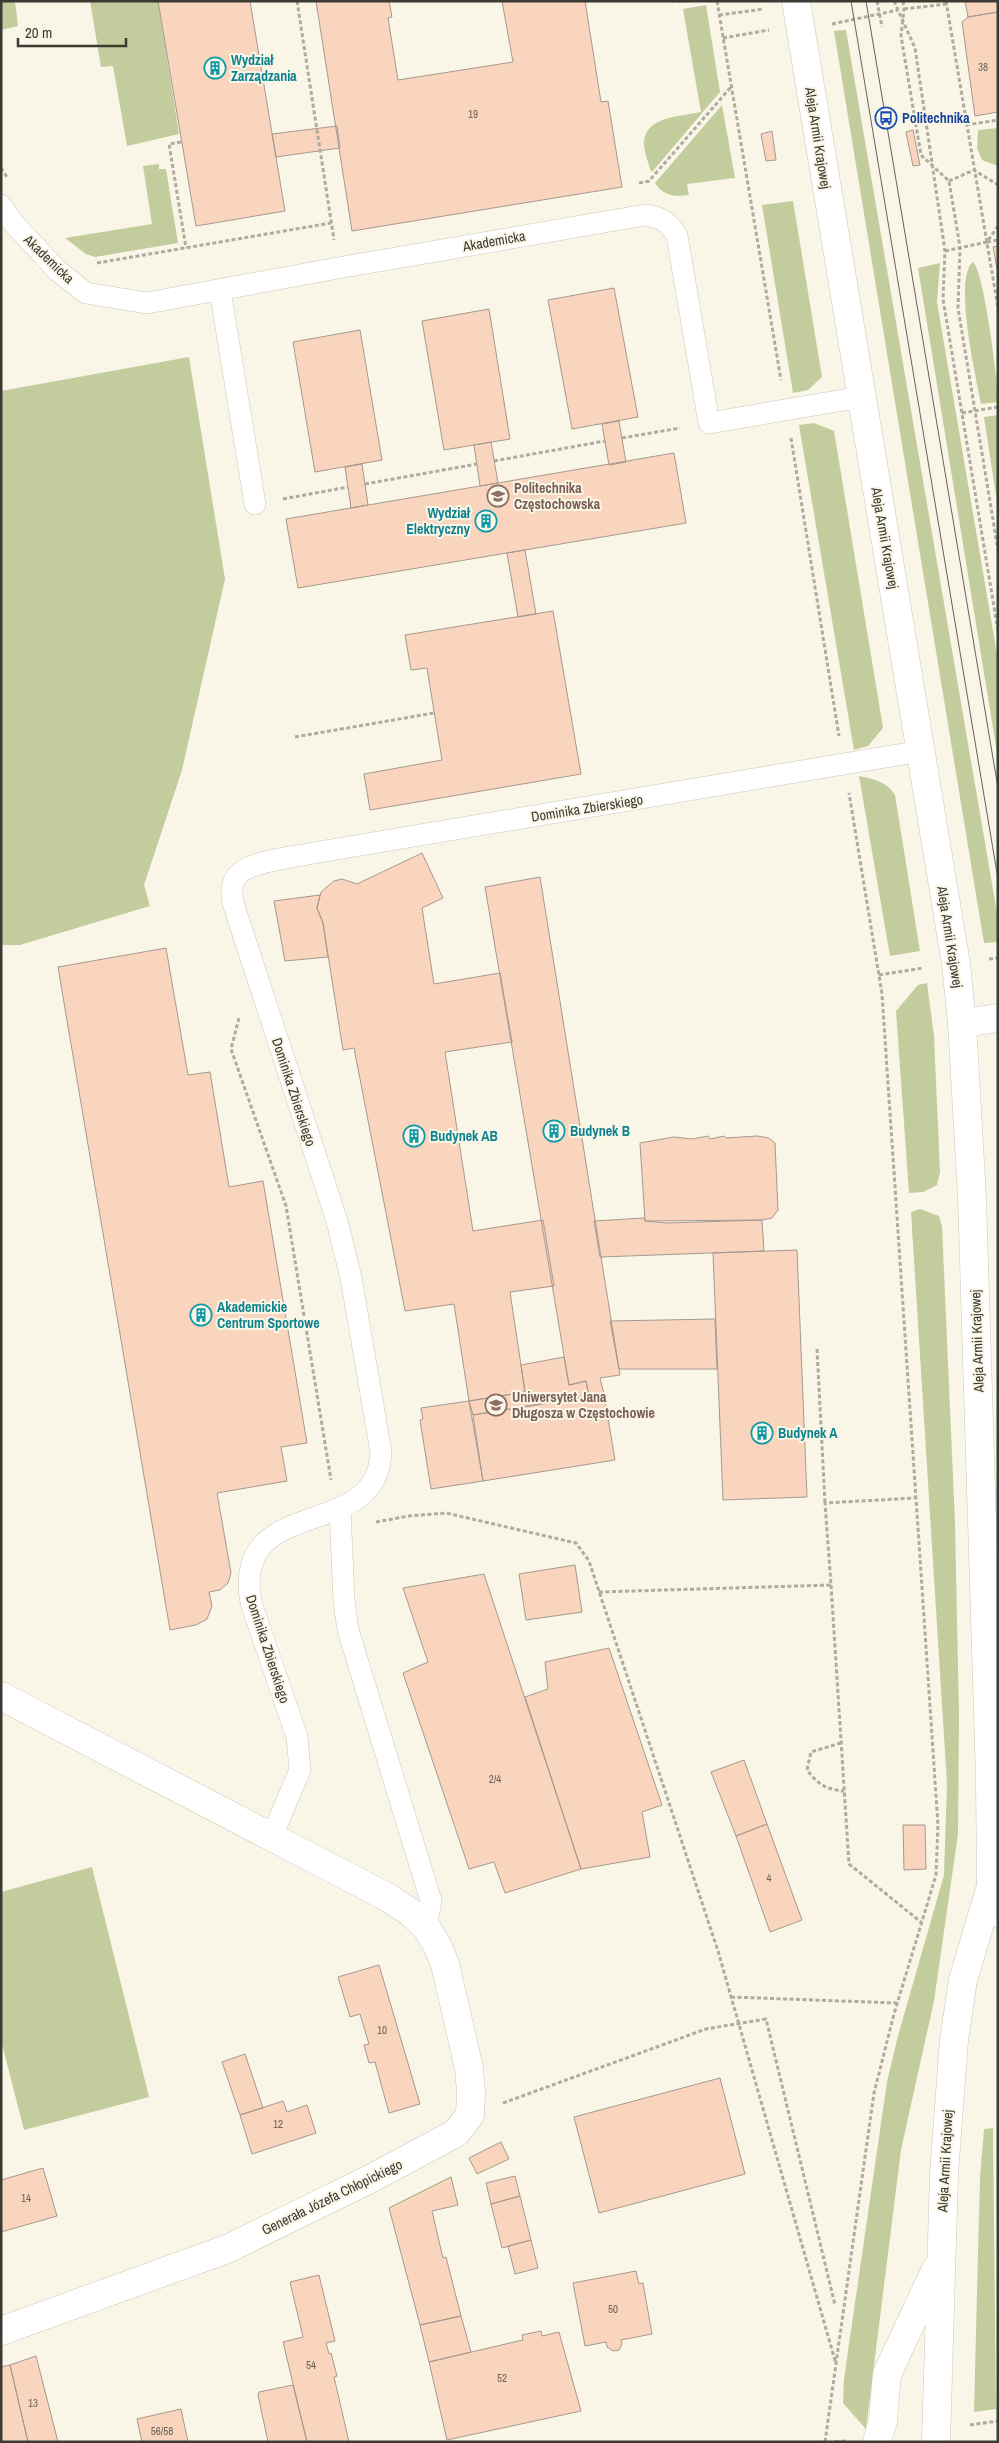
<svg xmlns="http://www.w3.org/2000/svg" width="999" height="2443" font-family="'Archivo Narrow',sans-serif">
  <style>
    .green { fill: #c3cc9c }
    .building { fill: #fad5be; stroke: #a69890 }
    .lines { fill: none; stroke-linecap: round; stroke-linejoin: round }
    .lane-casing { stroke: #cbc8b8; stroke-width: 22 }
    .street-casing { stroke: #cbc8b8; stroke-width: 29 }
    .secondary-casing { stroke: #cbc8b8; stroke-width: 29 }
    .path { stroke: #aeab9f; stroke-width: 3; stroke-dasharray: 4 2.5; stroke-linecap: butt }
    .lane { stroke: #fff; stroke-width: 21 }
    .street { stroke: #fff; stroke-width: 28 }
    .secondary { stroke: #fff; stroke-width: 28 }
    .tram { stroke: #64635a; stroke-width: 1 }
    .labels { text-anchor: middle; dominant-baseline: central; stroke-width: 4; stroke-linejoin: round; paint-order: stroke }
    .number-label { font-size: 11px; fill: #6b6156 }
    .culture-label { font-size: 14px; font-weight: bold; fill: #0d838f; stroke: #faf6e7; text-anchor: start }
    .transit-label { font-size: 14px; font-weight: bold; fill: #164399; stroke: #faf6e7; text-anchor: start }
    .street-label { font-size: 14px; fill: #3b3a33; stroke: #faf6e7 }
    .education-label { font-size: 14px; font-weight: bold; fill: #785e54; stroke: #faf6e7; text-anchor: start }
  </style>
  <rect width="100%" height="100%" fill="#faf6e7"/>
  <path class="green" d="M1 1H15L18 26 1 30Z
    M90 1H158L179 134 127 146 113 66 101 67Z
    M706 5 720 92 652 172 650 169C648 161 643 149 644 141 648 115 681 117 701 112L683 9Z
    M846 30 998 919V942L984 943 834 31Z
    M722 105 735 178 687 184 689 195C675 197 663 196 655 183Z
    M998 128V166L982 160 977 148 978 130Z
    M159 164V169H166L178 243 95 257 86 254 65 238 152 224 143 166Z
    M793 201 822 377 808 390 793 393 762 205Z
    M973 262C984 271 998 382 998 402L981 404C976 378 953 278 973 262Z
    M940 263 937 302 998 660V759L918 268Z
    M189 357 225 579 182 770 144 885 150 906 20 945H1V391Z
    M998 415V508L984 417Z
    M814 423 834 431 883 728 868 746 854 750 799 425Z
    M859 776C874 779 887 782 895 795L920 951 890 956Z
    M927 983 934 1036 940 1172 937 1185 923 1192 909 1193 896 1011 918 985Z
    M920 1209 939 1216 942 1226 955 1523 959 1715 958 1834 934 2001 901 2150 866 2429 843 2403 844 2379 887 2082 898 2036 944 1875 947 1784 911 1212Z
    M92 1867 149 2097 24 2130 1 2040V1892Z
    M993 2128 996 2409 974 2412 980 2177 984 2129Z"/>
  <path class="building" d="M158 1H250L285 211 196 226Z
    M316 1H389L392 17 388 18 398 80 513 62 502 1H585L601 102 608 101 622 187 352 231Z
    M965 1H998V12L968 17Z
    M998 12V112L975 116 962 22 968 17Z
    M337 126 340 148 276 157 272 134Z
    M913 130 920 165 913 166 906 132Z
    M772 131 776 160 766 161 761 134Z
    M998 246V274L993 247Z
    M614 288 638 417 572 429 548 300Z
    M489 309 510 439 444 450 422 321Z
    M360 330 382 460 315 472 293 342Z
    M619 421 626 462 609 465 602 424Z
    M491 442 498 483 480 486 474 445Z
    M674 453 686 523 298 588 286 519Z
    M362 464 368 505 351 508 345 467Z
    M525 550 536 614 518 617 507 553Z
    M553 611 581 774 370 810 364 774 442 760 427 668 411 670 405 635Z
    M422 853 443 898 422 908 434 984 500 973 512 1042 445 1052 473 1231 543 1220 554 1286 510 1292 525 1392 469 1401 454 1304 405 1311 354 1048 343 1050 323 923 317 908 321 892 334 881 342 879 357 884Z
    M540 877 620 1375 600 1378 604 1394 589 1396 586 1381 569 1385 485 887Z
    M320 895 317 908 323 923 328 957 285 961 274 901Z
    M166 948 188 1075 210 1072 229 1187 263 1181 307 1443 281 1447 287 1481 217 1493 231 1573 228 1583 220 1590 209 1592 212 1606 207 1619 196 1625 170 1630 58 967Z
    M708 1136 710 1139 724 1136 726 1138 757 1136 769 1138 775 1143 778 1210 772 1218 762 1220 645 1221 640 1143 674 1137 692 1139Z
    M644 1218 645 1221 667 1223 762 1220 764 1251 600 1257 594 1221Z
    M797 1250 807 1497 723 1500 713 1253Z
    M715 1319 717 1369H619L610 1321Z
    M564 1357 569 1385 586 1381 589 1396 473 1415 469 1401 525 1392 521 1365Z
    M604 1394 615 1460 483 1481 473 1415Z
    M469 1401 483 1481 431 1489 420 1420 423 1419 421 1408Z
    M575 1565 582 1612 526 1620 519 1574Z
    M484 1574 581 1869 505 1893 494 1862 469 1869 403 1673 428 1662 403 1588Z
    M609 1648 662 1805 642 1812 650 1857 581 1869 525 1697 548 1689 545 1662Z
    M744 1760 767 1824 736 1836 711 1772Z
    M767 1824 802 1920 770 1932 736 1836Z
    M903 1825H925L926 1869 904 1870Z
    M379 1965 420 2104 389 2113 375 2062 369 2063 364 2045 369 2044 360 2014 350 2017 338 1977Z
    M245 2054 263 2108 240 2115 222 2062Z
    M720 2078 745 2174 599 2213 574 2117Z
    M283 2101 287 2112 307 2105 316 2133 252 2154 240 2115Z
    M501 2142 509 2159 477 2174 469 2158Z
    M43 2168 57 2216 1 2232V2180Z
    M515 2176 520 2196 491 2204 486 2183Z
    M451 2177 458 2205 432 2211 443 2258 446 2257 461 2316 420 2325 389 2208Z
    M520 2196 531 2240 502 2248 491 2204Z
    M531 2240 538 2268 515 2274 508 2246Z
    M636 2271 639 2284 643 2283 652 2334 621 2340 622 2344 619 2350 613 2351 607 2347 606 2342 585 2346 573 2283Z
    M319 2275 335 2341 326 2343 329 2354 331 2353 337 2376 334 2377 349 2442H307L283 2342 303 2337 290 2282Z
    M461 2316 471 2352 429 2362 420 2325Z
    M541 2331 542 2336 559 2332 581 2411 447 2440 429 2362 523 2340 522 2335Z
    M36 2356 58 2442H28L10 2365Z
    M10 2365 28 2442H1V2367Z
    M293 2385 307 2442H268L258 2395 259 2392Z
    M181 2409 188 2442H142L137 2419Z"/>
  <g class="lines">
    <g class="lane-casing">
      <path id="lane" d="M1 205 14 224 58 271 86 293 147 303 338 268 645 215C661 217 669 222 677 236L709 423 861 397
        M220 290 255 504
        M340 1509 344 1601 348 1630 431 1901 426 1927
        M271 1838 300 1770 297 1737 251 1603C231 1491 378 1544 381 1452L351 1278 337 1221 233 903C231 894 231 881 239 874 251 861 295 857 313 853L921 751"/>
    </g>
    <g class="street-casing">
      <path id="street" d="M962 1023 998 1018
        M1 1696 387 1897 410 1912 426 1927 437 1945 445 1964 469 2068 471 2092 470 2115 456 2133 370 2179 227 2249 1 2331"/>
    </g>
    <g class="secondary-casing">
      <path id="secondary" d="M796 1 956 964 962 1023 972 1197 990 1779 991 1885 998 1913
        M877 2442 883 2420 887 2374 936 2269
        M936 2442 944 2174 954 2040 963 1980 991 1886"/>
    </g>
    <path class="path" d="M297 1 334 240
      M671 1H690
      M717 1 781 380
      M877 1 882 27
      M894 1 915 48 945 251 943 299 998 631
      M903 1 904 9 901 36 921 155 949 181 960 247 958 308 998 550
      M946 1 998 308
      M904 9 947 4
      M719 15 764 9
      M832 24 898 10
      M723 38 769 30
      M966 125 998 120
      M181 142 169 144 186 248
      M1 168 7 177
      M949 181 974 170 998 185
      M639 183 649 181 731 87
      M987 242 998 240
      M945 251 987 242 998 226
      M97 263 331 223
      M962 413 998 407
      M622 438 680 428
      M791 438 839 736
      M494 461 605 441
      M365 484 477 464
      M283 499 348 487
      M295 737 434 713
      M989 959 998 958
      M879 975 923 968
      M239 1018 231 1049 286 1206 331 1480
      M817 1349 825 1503
      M376 1522 409 1516 446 1513 576 1543 589 1561 718 1951 836 2364
      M831 1585 849 1864 921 1922
      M599 1592 831 1585 825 1503 915 1498
      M841 1743 811 1752 807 1770C819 1785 825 1789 844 1791
      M731 1997 897 2003
      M503 2103 706 2029 766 2019 835 2305
      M970 2425 998 2421
      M825 2442 874 2093 894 2014 936 1875 938 1825 882 994 849 793
      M835 2442 845 2441"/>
    <use href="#lane" class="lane"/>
    <use href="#street" class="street"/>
    <use href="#secondary" class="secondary"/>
    <path class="tram" d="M851 1 998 879
      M866 1 998 788"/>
  </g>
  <defs>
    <g id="building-ring" transform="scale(1.125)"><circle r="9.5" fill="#faf6e7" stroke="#0f9aa8" stroke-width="1.5"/><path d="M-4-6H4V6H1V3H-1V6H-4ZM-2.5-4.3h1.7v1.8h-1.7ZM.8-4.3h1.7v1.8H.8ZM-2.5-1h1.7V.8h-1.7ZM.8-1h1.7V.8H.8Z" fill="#0f9aa8"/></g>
    <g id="bus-ring" transform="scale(1.125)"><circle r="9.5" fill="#faf6e7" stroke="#1a4fb4" stroke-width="1.5"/><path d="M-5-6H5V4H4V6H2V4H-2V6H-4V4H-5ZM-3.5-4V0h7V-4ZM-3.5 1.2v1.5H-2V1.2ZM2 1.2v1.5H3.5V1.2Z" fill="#1a4fb4"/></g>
    <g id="university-ring" transform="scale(1.125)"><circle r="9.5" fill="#faf6e7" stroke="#8d6e63" stroke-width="1.5"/><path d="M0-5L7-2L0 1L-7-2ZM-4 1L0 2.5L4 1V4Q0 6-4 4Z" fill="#8d6e63"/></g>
  </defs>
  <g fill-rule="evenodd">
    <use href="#building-ring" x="215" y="68"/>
    <use href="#bus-ring" x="886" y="118"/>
    <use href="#university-ring" x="498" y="496"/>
    <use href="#building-ring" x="486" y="521"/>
    <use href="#building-ring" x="554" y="1131"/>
    <use href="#building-ring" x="414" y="1136"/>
    <use href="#building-ring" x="201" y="1315"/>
    <use href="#university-ring" x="496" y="1405"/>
    <use href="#building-ring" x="762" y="1433"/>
  </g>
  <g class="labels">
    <g class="number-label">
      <text x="983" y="67">38</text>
      <text x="473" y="114">19</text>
      <text x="495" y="1779">2/4</text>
      <text x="769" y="1878">4</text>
      <text x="382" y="2030">10</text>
      <text x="278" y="2124">12</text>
      <text x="26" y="2198">14</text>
      <text x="613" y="2309">50</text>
      <text x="311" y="2365">54</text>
      <text x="502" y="2378">52</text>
      <text x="33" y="2403">13</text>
      <text x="162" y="2431">56/58</text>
    </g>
    <g class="culture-label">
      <text x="231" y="60">Wydział<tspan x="231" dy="16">Zarządzania</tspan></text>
      <text x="470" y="513" text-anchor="end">Wydział<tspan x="470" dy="16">Elektryczny</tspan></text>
      <text x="570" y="1131">Budynek B</text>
      <text x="430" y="1136">Budynek AB</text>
      <text x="217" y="1307">Akademickie<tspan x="217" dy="16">Centrum Sportowe</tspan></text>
      <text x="778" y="1433">Budynek A</text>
    </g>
    <g class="transit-label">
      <text x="902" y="118">Politechnika</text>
    </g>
    <g class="street-label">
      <text transform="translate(818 138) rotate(81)">Aleja Armii Krajowej</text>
      <text transform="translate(494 241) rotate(-10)">Akademicka</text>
      <text transform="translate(49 259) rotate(44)">Akademicka</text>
      <text transform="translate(885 538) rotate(80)">Aleja Armii Krajowej</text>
      <text transform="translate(587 808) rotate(-9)">Dominika Zbierskiego</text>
      <text transform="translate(950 937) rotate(81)">Aleja Armii Krajowej</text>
      <text transform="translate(294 1092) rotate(72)">Dominika Zbierskiego</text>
      <text transform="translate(977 1341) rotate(-92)">Aleja Armii Krajowej</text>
      <text transform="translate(268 1649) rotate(72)">Dominika Zbierskiego</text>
      <text transform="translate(945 2161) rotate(-87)">Aleja Armii Krajowej</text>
      <text transform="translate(332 2197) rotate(-26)">Generała Józefa Chłopickiego</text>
    </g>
    <g class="education-label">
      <text x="514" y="488">Politechnika<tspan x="514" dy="16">Częstochowska</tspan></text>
      <text x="512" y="1397">Uniwersytet Jana<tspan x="512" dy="16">Długosza w Częstochowie</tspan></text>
    </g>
  </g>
  <rect width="999" height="2443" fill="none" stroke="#3b3a33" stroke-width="5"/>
  <path d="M18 38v8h108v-8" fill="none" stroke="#3b3a33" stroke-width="2.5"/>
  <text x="25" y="38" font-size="15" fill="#3b3a33" stroke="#faf6e7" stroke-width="4" paint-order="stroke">20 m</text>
</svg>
